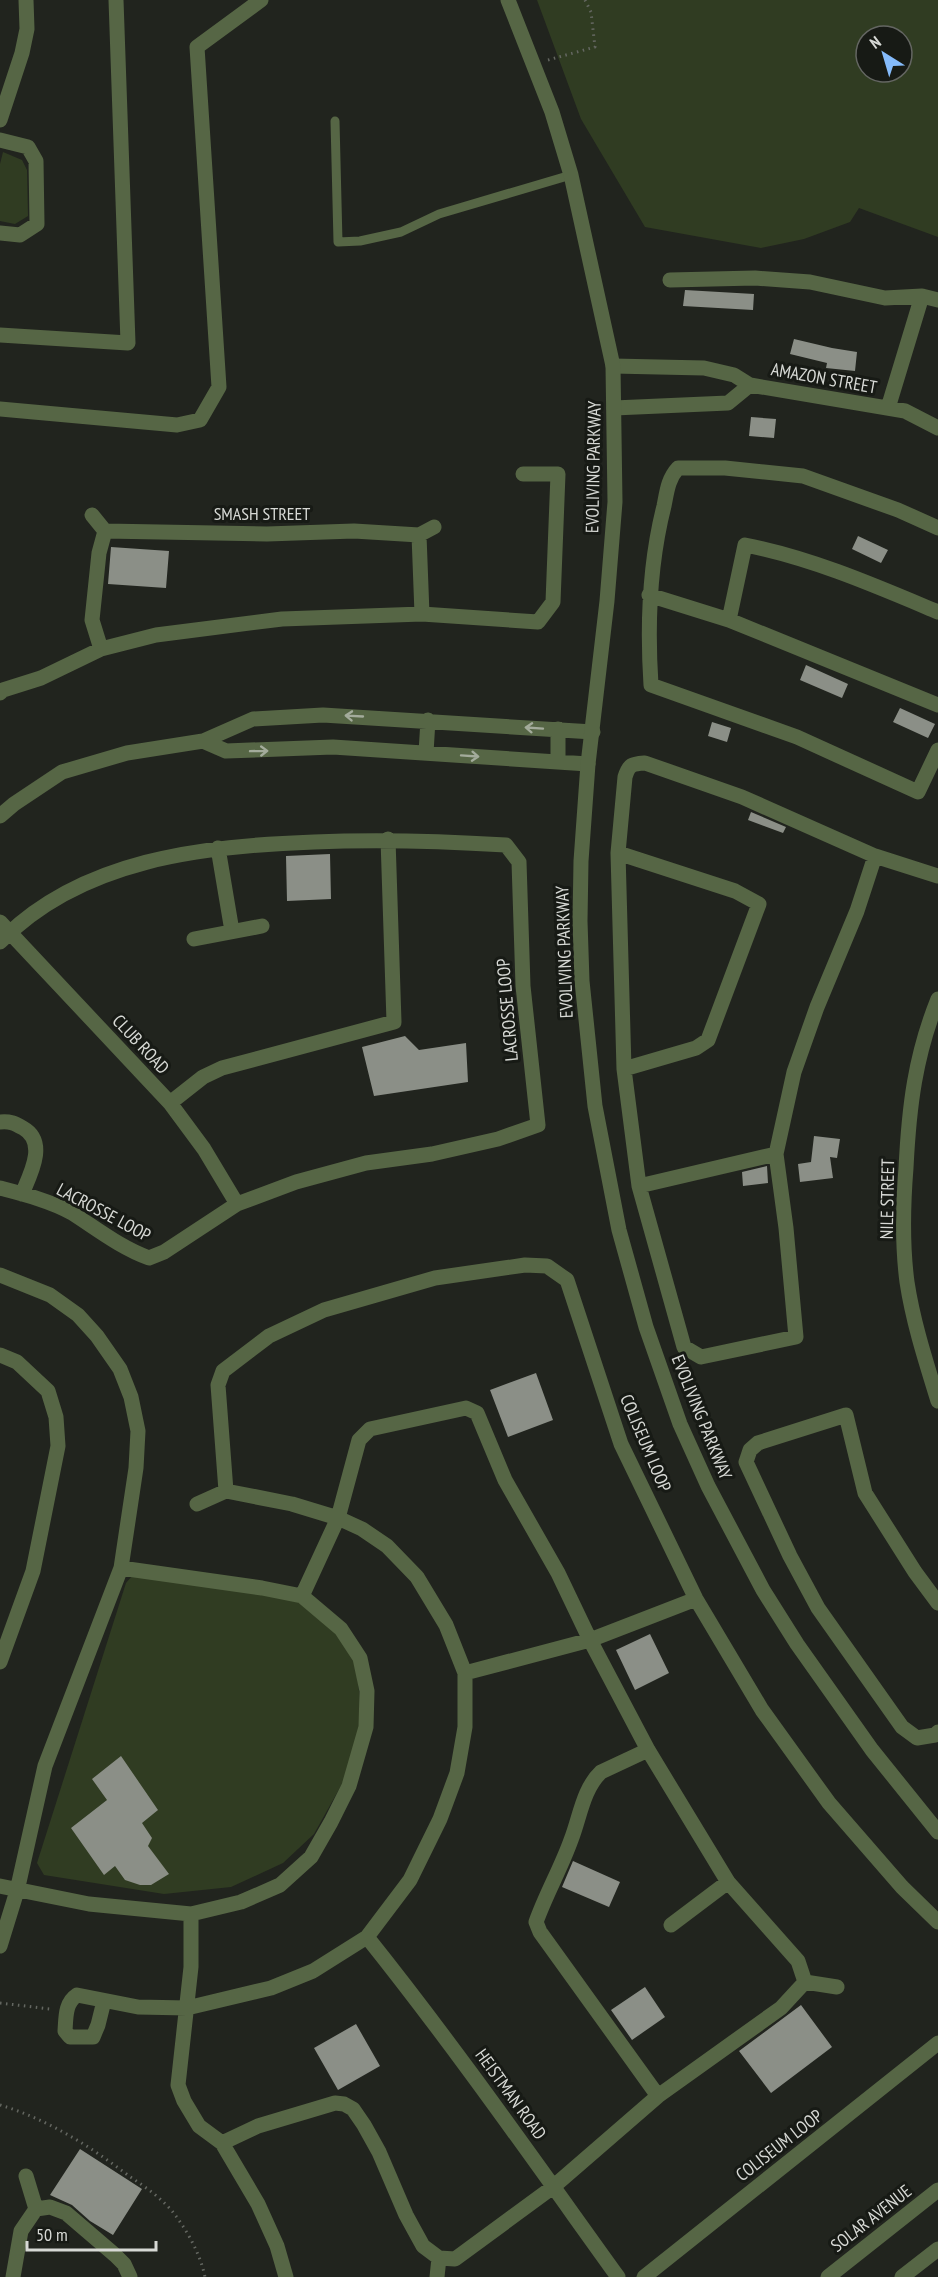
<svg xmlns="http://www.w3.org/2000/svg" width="938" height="2277" font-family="'PT Sans Narrow',sans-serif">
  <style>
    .green { fill: #303c22; fill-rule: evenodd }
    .building { fill: #8b8f87 }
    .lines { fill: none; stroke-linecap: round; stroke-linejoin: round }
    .path { stroke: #646761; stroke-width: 3; stroke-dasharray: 1.5 4.5; stroke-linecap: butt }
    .service { stroke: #566645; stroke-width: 9 }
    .minor { stroke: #566645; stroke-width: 15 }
    .tertiary { stroke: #566645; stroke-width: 15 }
    .oneway { stroke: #a3ab9b }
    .labels { text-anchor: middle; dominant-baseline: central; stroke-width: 6; stroke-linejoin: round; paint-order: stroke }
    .street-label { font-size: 18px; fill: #d7d9d5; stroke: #171a15 }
  </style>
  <rect width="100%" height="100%" fill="#21241e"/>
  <path class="green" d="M537 0H938V237L859 208 850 222 804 239 761 248 645 227 581 119ZM866 36H902V72H866Z
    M3 152 22 160 27 170 28 216 15 224 0 221V164Z
    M132 1576 300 1600 338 1634 355 1661 359 1691 360 1731 347 1775 314 1834 283 1863 231 1887 164 1894 44 1875 37 1863 126 1583Z"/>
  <path class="building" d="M685 290 754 294 753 310 683 306Z
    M794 339 832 348 857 352 855 371 826 368 827 363 790 354Z
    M751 417 776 419 774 438 749 436Z
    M858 536 888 550 881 563 852 549Z
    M111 547 169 551 166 588 108 584Z
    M806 665 848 684 842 698 800 680Z
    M900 708 935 724 928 738 893 722Z
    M712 722 731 728 727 742 708 736Z
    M751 812 786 827 783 833 748 820Z
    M330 854 331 899 287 901 286 856Z
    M405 1036 419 1050 466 1043 468 1082 374 1096 362 1047Z
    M814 1136 840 1139 837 1158 830 1157 833 1178 800 1182 798 1164 811 1162Z
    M767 1166 768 1183 743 1186 742 1172Z
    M536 1373 553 1420 508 1437 490 1390Z
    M650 1634 669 1673 635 1690 616 1650Z
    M121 1756 158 1810 142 1823 152 1838 148 1846 169 1874 151 1885H140L125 1880 115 1866 104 1875 71 1828 107 1800 92 1779Z
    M573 1861 620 1882 609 1907 562 1887Z
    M645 1987 665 2017 632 2040 611 2010Z
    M801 2005 832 2047 771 2093 739 2051Z
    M356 2024 380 2066 338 2090 314 2048Z
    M80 2149 142 2189 113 2235 90 2221 72 2205 50 2195Z"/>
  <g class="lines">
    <path class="path" d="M548 60 595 47 591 12 585 0
      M0 2003 50 2009
      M0 2105C47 2119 90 2146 129 2176 144 2186 160 2197 172 2211 187 2230 200 2253 205 2277"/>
    <path class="service" d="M335 121 338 242 360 241 401 232 439 214 571 175"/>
    <path class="minor" d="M0 120 22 53 27 29 26 0
      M0 140 28 147 36 161 37 224 20 235 0 233
      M670 280 755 278 810 282 885 298 922 296 938 300
      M0 335 128 343 116 0
      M613 366 704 368 734 375 750 385 905 411 938 428
      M614 408 728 403 750 385
      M888 408 922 296
      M0 409 177 425 200 420 219 387 197 47 261 0
      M92 515 105 531
      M938 528 898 510 803 476 725 468H678C668 479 667 491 664 506 649 565 647 624 651 685L797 737 918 792 938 750
      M105 531 267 534 354 531 419 535
      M419 535 422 614
      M419 535 434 527
      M649 595 729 620 938 705
      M729 620 745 545C812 558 876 586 938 612
      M101 649 92 620 99 553 105 531
      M0 693 3 690 41 678 101 649 156 635 282 619 422 614 538 622 553 602 558 474H523
      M203 741 226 751 333 747 588 764
      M426 753 428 720
      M558 761V729
      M0 816 14 804 62 772 127 753 203 741 253 719 323 715 593 732
      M218 848 232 931
      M618 853 735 891 759 904 708 1040 696 1048 624 1069
      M875 856 857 911 817 1007 794 1072 776 1154 786 1228 796 1337 701 1357 684 1347 639 1186 624 1069 618 853 625 777C629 764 632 764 645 763L742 797 875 856 938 876
      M0 922 170 1103 204 1149 237 1204
      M194 939 262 926
      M0 942C81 859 203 846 314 842 378 839 441 841 506 845L519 862 523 986 538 1125 498 1139 432 1154 366 1163 296 1182 237 1204 164 1252 149 1258C121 1248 97 1229 72 1213 51 1201 23 1194 0 1188
      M938 999C915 1056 909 1107 906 1168 903 1205 902 1244 907 1282 913 1322 926 1362 938 1401
      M170 1103 203 1077 222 1068 394 1022 388 839
      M0 1122C10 1121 14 1123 23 1128 48 1142 30 1175 22 1194
      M639 1186 776 1154
      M0 1275 50 1295 78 1315 97 1336 120 1369 131 1397 138 1431 136 1468 121 1568 45 1766 17 1891 0 1946
      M0 1355 17 1362 48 1391 56 1417 58 1446 33 1571 0 1662
      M226 1491 218 1385 223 1371 269 1336 324 1310 435 1278 525 1265 547 1266 567 1280 621 1444 696 1599 762 1710 829 1803 902 1887 938 1922
      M302 1596 338 1518 359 1440 370 1429 466 1408 477 1413 505 1480 558 1573 590 1640 648 1750 728 1882 798 1961 805 1982
      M938 1603 915 1572 865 1493 846 1415 758 1443 750 1450 746 1462 790 1556 818 1608 902 1727 917 1738 935 1735 938 1732
      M465 1673 590 1640 696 1599
      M648 1750 601 1772C583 1789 580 1817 571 1840 561 1868 546 1894 536 1922L540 1932 658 2096
      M0 1886 89 1904 191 1914 241 1902 280 1885 311 1857 331 1822 349 1786 366 1727 367 1691 360 1658 341 1629 302 1596 262 1588 121 1568
      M191 1914V1967L178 2085 184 2101 199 2126 222 2143 258 2204 277 2246 286 2277
      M671 1925 728 1882
      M367 1937C455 2047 536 2163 618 2277
      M805 1982 837 1987
      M104 2001 98 2025 93 2037H70L65 2031C66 2017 65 2003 77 1995L138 2007 187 2008 271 1988 313 1971 367 1937 410 1880 440 1819 457 1773 465 1727V1673L446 1625 417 1577 387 1546 362 1529 338 1518 292 1504 226 1491 197 1504
      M222 2143 258 2126 335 2103 344 2104 353 2109 364 2125 379 2152 406 2215 423 2246 439 2258 455 2259 553 2187 658 2096 781 2008 805 1982
      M26 2176 36 2209
      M36 2209 50 2207 66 2213 115 2255 124 2264 130 2277
      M13 2277 21 2231 36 2209
      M437 2277 439 2258
      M644 2277 938 2043
      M828 2277 938 2190
      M902 2277 938 2249"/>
    <path class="tertiary" d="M508 0 552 112 571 175 613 366 615 502 607 601 588 764 581 861 580 921 582 981 595 1106 619 1230 646 1327 680 1424 708 1486 763 1590 797 1644 872 1750 938 1832"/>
  </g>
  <defs><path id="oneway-shaft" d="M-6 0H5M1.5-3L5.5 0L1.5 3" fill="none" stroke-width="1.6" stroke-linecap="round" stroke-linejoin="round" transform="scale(1.5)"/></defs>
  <g class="oneway">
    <use href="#oneway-shaft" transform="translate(354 716) rotate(-177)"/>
    <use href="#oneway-shaft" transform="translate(534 728) rotate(-176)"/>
    <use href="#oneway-shaft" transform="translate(259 751) rotate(-1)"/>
    <use href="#oneway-shaft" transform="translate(470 756) rotate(4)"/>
  </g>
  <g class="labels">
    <g class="street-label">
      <text transform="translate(824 378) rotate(10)">AMAZON STREET</text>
      <text transform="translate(593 467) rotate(-89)">EVOLIVING PARKWAY</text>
      <text x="262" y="513">SMASH STREET</text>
      <text transform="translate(564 952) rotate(-92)">EVOLIVING PARKWAY</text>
      <text transform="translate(507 1010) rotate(-95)">LACROSSE LOOP</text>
      <text transform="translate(141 1044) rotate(47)">CLUB ROAD</text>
      <text transform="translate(887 1199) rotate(-89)">NILE STREET</text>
      <text transform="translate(104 1212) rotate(28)">LACROSSE LOOP</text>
      <text transform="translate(702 1417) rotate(68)">EVOLIVING PARKWAY</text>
      <text transform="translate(646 1443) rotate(67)">COLISEUM LOOP</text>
      <text transform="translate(511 2094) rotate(54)">HEISTMAN ROAD</text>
      <text transform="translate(779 2145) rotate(-38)">COLISEUM LOOP</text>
      <text transform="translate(871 2218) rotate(-38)">SOLAR AVENUE</text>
    </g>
  </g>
  <g transform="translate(884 54) rotate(323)"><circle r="28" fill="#171a15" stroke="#646662" stroke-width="1.5"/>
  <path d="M0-4.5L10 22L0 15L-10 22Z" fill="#85bbfb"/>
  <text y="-9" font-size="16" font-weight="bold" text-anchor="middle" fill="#d7d9d5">N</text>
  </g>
  <path d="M27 2241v9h129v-9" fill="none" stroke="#d7d9d5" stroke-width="3"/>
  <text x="36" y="2241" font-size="18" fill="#d7d9d5" stroke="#171a15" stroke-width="4.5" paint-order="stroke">50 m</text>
</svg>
